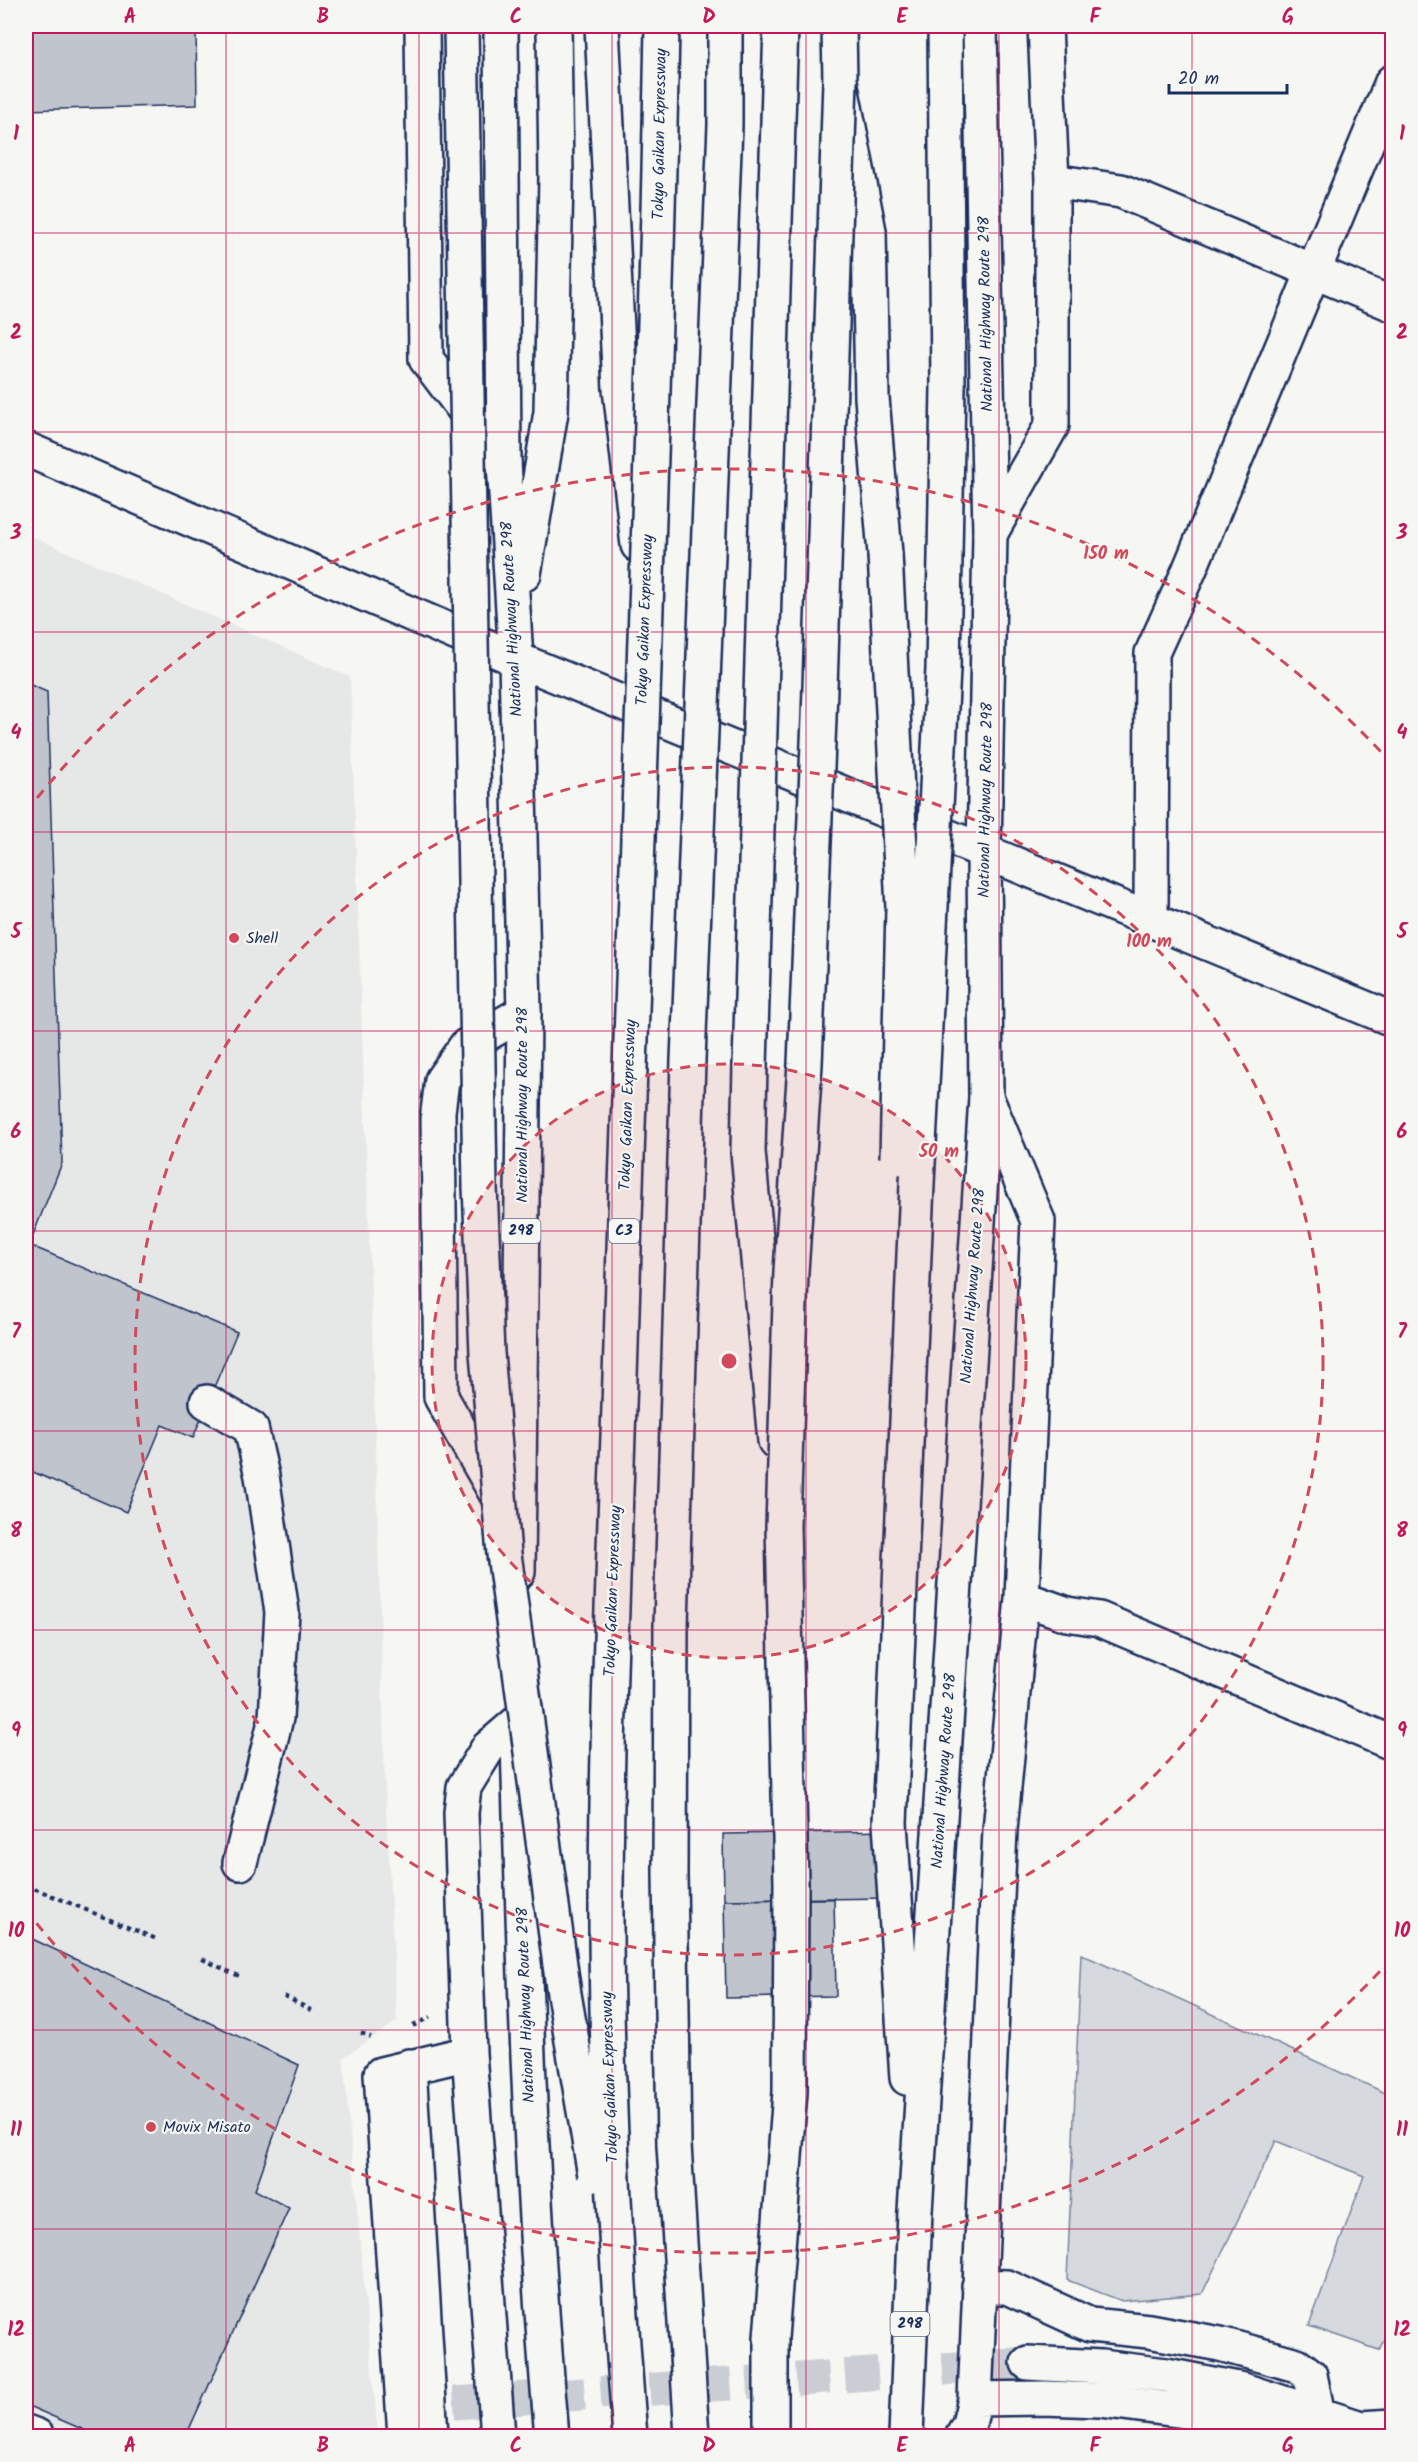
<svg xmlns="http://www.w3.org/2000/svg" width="1418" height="2462" font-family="Kalam,sans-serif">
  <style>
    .built { fill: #e6e7e7 }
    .green { fill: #d6d9dd; stroke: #78849e; stroke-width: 1.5 }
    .building { fill: #c0c4cd; stroke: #1b2f5e; stroke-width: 1.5 }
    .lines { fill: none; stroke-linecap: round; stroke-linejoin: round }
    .minor-tunnel { stroke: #caced4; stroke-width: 33; stroke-dasharray: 33 16; stroke-linecap: butt }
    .minor-casing { stroke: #1b2f5e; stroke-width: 38 }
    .highway-casing { stroke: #1b2f5e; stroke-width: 38 }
    .path { stroke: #1b2f5e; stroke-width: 4; stroke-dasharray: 4.5 4.5; stroke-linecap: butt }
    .minor { stroke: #f6f6f2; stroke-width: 33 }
    .highway { stroke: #f6f6f2; stroke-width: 33 }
    .highway-bridge-casing { stroke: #1b2f5e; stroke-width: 38; stroke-linecap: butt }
    .highway-bridge { stroke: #f6f6f2; stroke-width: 33 }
    .grid { fill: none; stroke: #c2185b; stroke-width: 1.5; stroke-opacity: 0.55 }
    .ring { fill: none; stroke: #d1495b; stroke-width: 3; stroke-dasharray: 10 8 }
    .poi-dot { fill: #d1495b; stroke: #f6f6f2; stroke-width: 2 }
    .labels { text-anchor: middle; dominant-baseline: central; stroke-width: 4.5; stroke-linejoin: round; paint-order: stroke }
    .shield { fill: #f6f6f2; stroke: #5d6b8a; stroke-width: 1.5 }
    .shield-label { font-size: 15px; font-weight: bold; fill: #1b2f5e }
    .street-label { font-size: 16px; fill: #1b2f5e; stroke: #f6f6f2 }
    .poi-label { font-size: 16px; fill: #1b2f5e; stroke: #f6f6f2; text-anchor: start }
    .centre { fill: #d1495b; stroke: #f6f6f2; stroke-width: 3 }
    .ring-label { font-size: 18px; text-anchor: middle; font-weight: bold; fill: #d1495b; stroke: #f6f6f2; stroke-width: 4.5; stroke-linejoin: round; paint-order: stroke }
    .neatline { fill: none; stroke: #c2185b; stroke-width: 2 }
    .grid-label { font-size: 20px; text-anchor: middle; font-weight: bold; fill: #c2185b }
  </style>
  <rect width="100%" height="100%" fill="#f6f6f2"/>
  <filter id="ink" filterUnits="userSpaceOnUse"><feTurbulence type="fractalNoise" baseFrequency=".0167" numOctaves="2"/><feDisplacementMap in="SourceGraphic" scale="12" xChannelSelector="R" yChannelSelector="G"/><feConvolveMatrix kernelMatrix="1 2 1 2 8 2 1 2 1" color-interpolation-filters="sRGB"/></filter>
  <g filter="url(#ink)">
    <path class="built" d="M26 534 350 677 372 1324 385 1789 397 2021 343 2058 378 2436H26Z"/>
    <path class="green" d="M1081 1954 1392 2096V2322L1379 2350 1309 2326 1364 2176 1276 2141 1202 2294 1122 2301 1067 2280Z"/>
    <path class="building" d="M26 26H196L197 105 26 110Z
      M26 683 47 692 62 1163 29 1245 237 1332 193 1438 162 1425 126 1512 26 1469Z
      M889 1831 891 1898 724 1900 723 1834Z
      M834 1898 836 1996 726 1998 724 1900Z
      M26 1936 299 2065 255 2190 289 2208 186 2436H98L26 2405Z"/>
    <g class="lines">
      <path class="minor-tunnel" d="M454 2403 1028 2363"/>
      <g class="minor-casing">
        <path id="minor" d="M422 26 426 359 504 462
          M1052 181 1121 191 1392 304
          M26 449 516 659 1392 1019
          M990 534 1052 425V181L1045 26
          M1151 919 1152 653 1189 571 1392 82
          M207 1402 251 1428 262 1476 282 1612 276 1718 240 1863
          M501 1502 441 1397 438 1112 442 1080 466 1046 524 1012
          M1022 1598 1067 1614 1099 1619 1392 1743
          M409 2066 431 2436
          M979 2286 1007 2287 1090 2325 1149 2331 1220 2344 1297 2365 1310 2375 1318 2415
          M1028 2363 1101 2367 1166 2375 1243 2390 1361 2428 1392 2426
          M975 2399 1044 2398 1100 2400 1185 2411 1296 2434 1361 2428 1357 2436
          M26 2432 37 2436
          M405 2436 381 2074 469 2053
          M498 2436 469 2053 461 1813 464 1787 488 1748 517 1723
          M962 2436 969 2424 975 2399 1000 1830 1022 1598 1038 1221 986 1097"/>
      </g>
      <g class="highway-casing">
        <path id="highway" d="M501 26 504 462 516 659 524 1012 518 1572
          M602 26 620 389 638 545
          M839 26 840 81 869 231 872 398 885 554
          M945 26 948 386
          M779 88 781 26
          M524 574 551 412 556 177 554 26
          M750 1066 748 1152 775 1441
          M518 1740C524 1972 531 2205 552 2436
          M907 2078 890 1823 917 1184
          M906 2436 915 2211 986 1097 984 853 990 534 980 26"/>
      </g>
      <path class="path" d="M26 1885 159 1940
        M202 1959 241 1977
        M284 1996 313 2011
        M413 2026 430 2017
        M361 2033 371 2037"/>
      <use href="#minor" class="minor"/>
      <use href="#highway" class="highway"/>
      <g class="highway-bridge-casing">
        <path id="highway-bridge" d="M461 26 480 1187 487 1353 504 1554 564 1994 595 2175
          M885 554 903 908 897 1158
          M750 1066 779 88
          M917 1184 943 669 948 386
          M630 2436C616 2263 606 2090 606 1916 606 1726 615 1536 621 1346 634 906 654 466 662 26
          M692 2436 674 2145 670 1874 671 1625 688 1060 725 125V26
          M771 2436V2338L790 2092 791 1883 783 1526 791 1271 805 1064 819 718 840 81"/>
      </g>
      <use href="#highway-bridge" class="highway-bridge"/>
    </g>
  </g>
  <path class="grid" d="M226 26V2436M419 26V2436M612 26V2436M806 26V2436M999 26V2436M1192 26V2436M26 233H1392M26 432H1392M26 632H1392M26 832H1392M26 1031H1392M26 1231H1392M26 1431H1392M26 1630H1392M26 1830H1392M26 2030H1392M26 2229H1392"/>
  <circle cx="729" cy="1361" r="297" fill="#d1495b" fill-opacity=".12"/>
  <g class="ring">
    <circle cx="729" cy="1361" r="297"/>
    <circle cx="729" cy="1361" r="594"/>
    <path d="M1392 1958A892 892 0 0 1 26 1910M26 812A892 892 0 0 1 1392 764"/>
  </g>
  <g class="poi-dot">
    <circle cx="234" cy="938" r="6"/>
    <circle cx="151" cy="2127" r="6"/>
  </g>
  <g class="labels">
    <g class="shield">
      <rect x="501.5" y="1219" width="39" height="24" rx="4.5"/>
      <rect x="609" y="1219" width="30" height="24" rx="4.5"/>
      <rect x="890.5" y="2312" width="39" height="24" rx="4.5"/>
    </g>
    <g class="shield-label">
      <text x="521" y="1231">298</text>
      <text x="624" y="1231">C3</text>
      <text x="910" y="2324">298</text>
    </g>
    <g class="street-label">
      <text transform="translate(660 134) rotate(-89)">Tokyo Gaikan Expressway</text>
      <text transform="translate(986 314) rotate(-91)">National Highway Route 298</text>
      <text transform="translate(512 619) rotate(-93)">National Highway Route 298</text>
      <text transform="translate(645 620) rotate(-88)">Tokyo Gaikan Expressway</text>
      <text transform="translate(986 800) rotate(-89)">National Highway Route 298</text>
      <text transform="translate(522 1105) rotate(-90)">National Highway Route 298</text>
      <text transform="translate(628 1105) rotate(-88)">Tokyo Gaikan Expressway</text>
      <text transform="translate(973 1286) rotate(-86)">National Highway Route 298</text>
      <text transform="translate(613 1591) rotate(-88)">Tokyo Gaikan Expressway</text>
      <text transform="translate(944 1771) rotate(-86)">National Highway Route 298</text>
      <text transform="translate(526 2005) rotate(-92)">National Highway Route 298</text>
      <text transform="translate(610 2077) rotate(-92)">Tokyo Gaikan Expressway</text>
    </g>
    <g class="poi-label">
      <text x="246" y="938">Shell</text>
      <text x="163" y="2127">Movix Misato</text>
    </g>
  </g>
  <circle cx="729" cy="1361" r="9" class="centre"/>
  <g class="ring-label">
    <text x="1106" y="559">150 m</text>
    <text x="1149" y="947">100 m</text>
    <text x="939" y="1157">50 m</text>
  </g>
  <rect width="1418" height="2462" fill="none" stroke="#f6f6f2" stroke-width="66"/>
  <path d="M1169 84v9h118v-9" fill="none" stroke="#1b2f5e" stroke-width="3"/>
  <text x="1178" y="84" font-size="18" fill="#1b2f5e" stroke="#f6f6f2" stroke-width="4.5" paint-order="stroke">20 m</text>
  <rect x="33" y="33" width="1352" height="2396" class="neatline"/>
  <g class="grid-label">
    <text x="130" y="23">A</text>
    <text x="323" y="23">B</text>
    <text x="516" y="23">C</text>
    <text x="709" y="23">D</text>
    <text x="902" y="23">E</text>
    <text x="1095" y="23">F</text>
    <text x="1288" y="23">G</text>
    <text x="16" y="140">1</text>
    <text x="1402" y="140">1</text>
    <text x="16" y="339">2</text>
    <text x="1402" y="339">2</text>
    <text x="16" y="539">3</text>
    <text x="1402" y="539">3</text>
    <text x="16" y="739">4</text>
    <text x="1402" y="739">4</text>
    <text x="16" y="938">5</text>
    <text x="1402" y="938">5</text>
    <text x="16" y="1138">6</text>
    <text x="1402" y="1138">6</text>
    <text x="16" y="1338">7</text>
    <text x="1402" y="1338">7</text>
    <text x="16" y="1537">8</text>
    <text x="1402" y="1537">8</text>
    <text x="16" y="1737">9</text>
    <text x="1402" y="1737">9</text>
    <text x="16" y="1937">10</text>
    <text x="1402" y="1937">10</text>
    <text x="16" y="2136">11</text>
    <text x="1402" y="2136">11</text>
    <text x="16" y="2336">12</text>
    <text x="1402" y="2336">12</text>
    <text x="130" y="2452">A</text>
    <text x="323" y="2452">B</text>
    <text x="516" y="2452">C</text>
    <text x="709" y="2452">D</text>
    <text x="902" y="2452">E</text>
    <text x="1095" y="2452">F</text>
    <text x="1288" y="2452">G</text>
  </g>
</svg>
